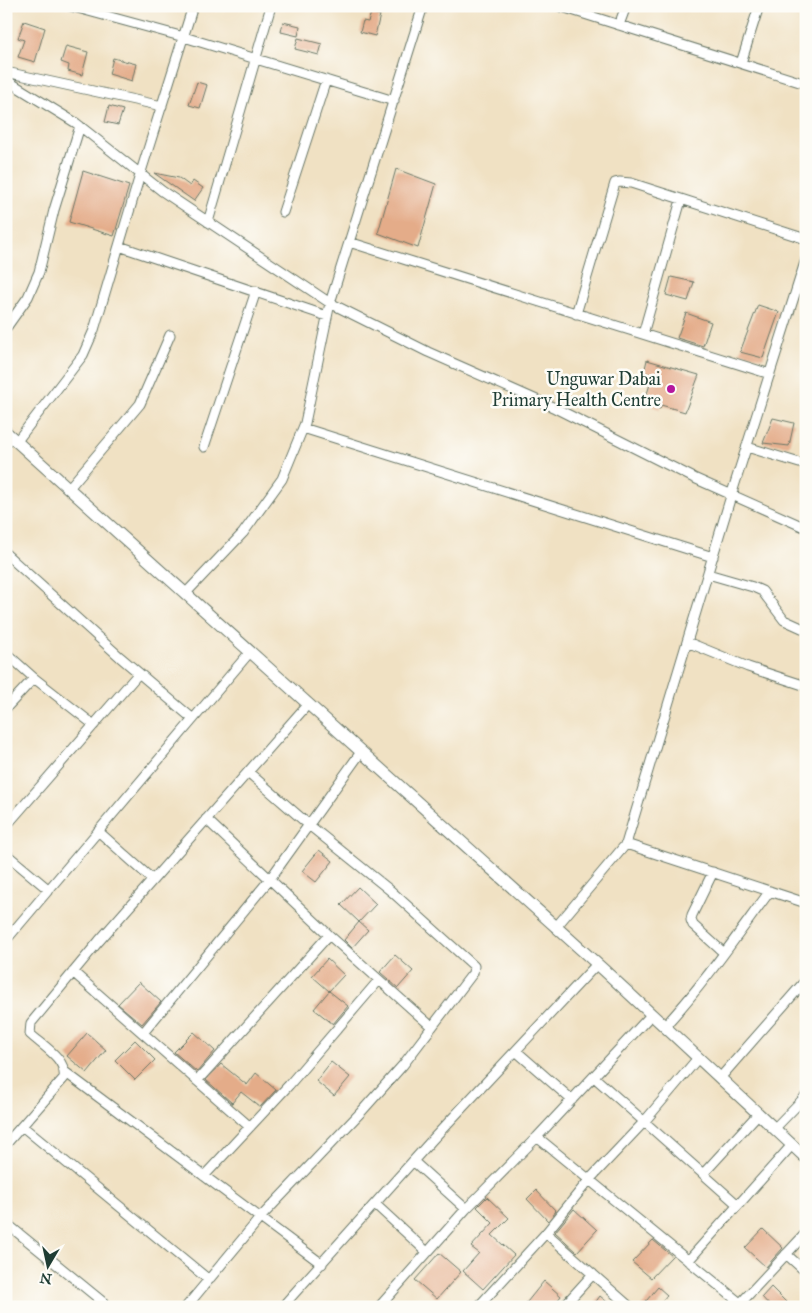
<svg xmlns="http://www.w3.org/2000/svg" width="812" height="1313" font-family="'IM FELL Great Primer',serif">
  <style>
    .building { fill: #e4ac89 }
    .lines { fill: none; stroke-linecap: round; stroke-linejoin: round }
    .minor-casing { stroke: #687666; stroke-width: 11 }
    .tertiary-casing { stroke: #687666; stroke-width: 13 }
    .minor { stroke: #fff; stroke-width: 9 }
    .tertiary { stroke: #fff; stroke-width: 11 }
    .poi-dot { fill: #b5179e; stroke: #fdfcf7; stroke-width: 2 }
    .labels { text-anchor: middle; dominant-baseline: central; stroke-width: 5; stroke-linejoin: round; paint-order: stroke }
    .poi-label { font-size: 18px; fill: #1f3d34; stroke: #fdfcf7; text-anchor: end }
  </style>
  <rect width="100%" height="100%" fill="#fdfcf7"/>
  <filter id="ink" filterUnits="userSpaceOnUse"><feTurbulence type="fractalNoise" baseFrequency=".02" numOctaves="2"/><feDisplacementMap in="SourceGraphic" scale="10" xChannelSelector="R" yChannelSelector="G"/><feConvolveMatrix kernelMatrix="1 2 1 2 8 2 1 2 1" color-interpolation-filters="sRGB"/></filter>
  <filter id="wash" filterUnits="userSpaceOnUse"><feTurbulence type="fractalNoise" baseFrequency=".0096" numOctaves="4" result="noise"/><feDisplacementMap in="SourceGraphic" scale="20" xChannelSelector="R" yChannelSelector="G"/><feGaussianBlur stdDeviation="1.12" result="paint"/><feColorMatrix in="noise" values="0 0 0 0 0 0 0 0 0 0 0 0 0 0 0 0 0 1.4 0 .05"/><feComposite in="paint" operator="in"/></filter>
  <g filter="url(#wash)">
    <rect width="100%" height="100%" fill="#f0e1c3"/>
    <g id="blocks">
      <path class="building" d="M371 13 380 15 375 36 360 32 363 21 368 22Z
        M24 21 45 28 35 62 18 57 24 40 18 38Z
        M283 22 300 26 298 36 281 32Z
        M298 38 322 44 319 55 295 49Z
        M66 46 88 52 82 75 68 71 69 65 61 62Z
        M113 58 136 64 132 81 109 74Z
        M197 82 207 85 200 108 189 105Z
        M109 106 123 110 118 125 105 122Z
        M396 169 436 184 418 248 378 233Z
        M83 171 129 186 114 236 69 222Z
        M154 173 179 178 190 186 193 181 203 188 194 201Z
        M671 277 694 282 688 301 666 295Z
        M758 305 779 312 763 358 740 352Z
        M686 313 711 322 703 346 677 338Z
        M647 360 699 375 685 412 661 405 660 409 644 403 653 375 644 372Z
        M773 418 794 423 789 446 763 443Z
        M319 850 333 861 316 882 302 871Z
        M358 887 376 904 359 922 341 905Z
        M359 922 368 930 352 948 344 940Z
        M395 955 413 971 398 988 380 972Z
        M327 959 344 975 329 991 312 976Z
        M139 982 161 1002 142 1024 118 1004Z
        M329 991 348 1006 333 1024 314 1009Z
        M194 1032 215 1051 197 1072 174 1052Z
        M87 1033 106 1050 87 1073 67 1056Z
        M135 1040 155 1060 135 1080 115 1060Z
        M331 1062 350 1077 334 1096 316 1081Z
        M221 1064 247 1085 256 1073 276 1090 260 1107 241 1092 232 1103 206 1080Z
        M536 1190 556 1211 548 1221 527 1199Z
        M487 1197 509 1218 492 1235 514 1255 483 1289 463 1271 479 1253 471 1247 493 1223 477 1207Z
        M574 1209 597 1230 577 1252 555 1232Z
        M763 1229 783 1248 766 1267 745 1248Z
        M653 1240 672 1256 651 1278 632 1262Z
        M439 1253 461 1272 437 1299 415 1280Z
        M544 1281 561 1296 552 1307H523Z
        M658 1287 667 1295 657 1307H641Z
        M771 1287 791 1307H771L762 1297Z
        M600 1296 613 1307H592Z"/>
    </g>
  </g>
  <g filter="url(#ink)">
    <use href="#blocks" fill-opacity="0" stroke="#687666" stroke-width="1"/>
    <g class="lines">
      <g class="minor-casing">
        <path id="minor" d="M70 6 184 37 394 101
          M559 6 806 84
          M619 25 626 6
          M741 63 759 6
          M6 72 162 106
          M6 80 76 123 162 191 330 303 428 352 555 408 694 478 806 528
          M283 212 326 80
          M208 222 271 6
          M349 242 770 374
          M119 246 327 316
          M576 314 615 183 620 182 631 183 806 239
          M6 328 28 297 39 272 54 210 80 126
          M643 334 681 200
          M303 428 713 557
          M17 441 83 355 94 330 140 175 193 6
          M204 447 256 291
          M747 447 806 465
          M69 488 140 404 170 335
          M6 554 120 657 193 719
          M708 574 753 587 762 591 784 620 806 630
          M185 594 243 533 282 479 305 423 330 303 423 6
          M687 642 748 667 806 686
          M6 653 34 678 94 725
          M6 708 34 678
          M206 819 329 935 432 1027
          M6 826 139 673
          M98 831 153 880
          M626 844 806 903
          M6 854 49 890
          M713 872 692 915 691 920 693 925 724 953
          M556 927 626 844 731 496 806 259
          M6 940 250 652
          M73 972 250 1127
          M664 1027C703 985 736 937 770 891
          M143 1033 270 879 361 752
          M516 1051 572 1100
          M65 1072 322 1264
          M594 1077 738 1205
          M720 1078 806 980
          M197 1081 329 935
          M22 1126 209 1280
          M774 1129 806 1096
          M537 1137 740 1303
          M6 1144 64 1078C67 1059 43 1046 30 1034L31 1023 99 941 308 704
          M413 1161 466 1209
          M703 1174 758 1114
          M204 1176 289 1085 379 980
          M375 1204 427 1252
          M6 1223 109 1307
          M546 1233 630 1307
          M786 1254 806 1272
          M688 1261 792 1145
          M186 1307 260 1218 361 1112 403 1065 473 973 474 966 391 891 309 825 248 772
          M282 1307 432 1140 597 964
          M379 1307 466 1209 537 1137 651 1015
          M478 1307 546 1233 589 1180 644 1122 698 1058
          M563 1307 593 1274
          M737 1307 806 1233"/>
      </g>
      <g class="tertiary-casing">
        <path id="tertiary" d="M6 432 605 971 806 1158"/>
      </g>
      <use href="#minor" class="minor"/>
      <use href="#tertiary" class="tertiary"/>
    </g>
  </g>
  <circle class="poi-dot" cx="671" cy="389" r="5"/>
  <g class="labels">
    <g class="poi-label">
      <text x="661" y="379">Unguwar Dabai<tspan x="661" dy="21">Primary Health Centre</tspan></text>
    </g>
  </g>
  <rect width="812" height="1313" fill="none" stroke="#fdfcf7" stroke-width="25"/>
  <g transform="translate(48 1266) rotate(189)" stroke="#fdfcf7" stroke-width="4" paint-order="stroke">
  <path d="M0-4L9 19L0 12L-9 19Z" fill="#1f3d34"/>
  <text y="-8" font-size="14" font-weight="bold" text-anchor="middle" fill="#1f3d34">N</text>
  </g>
</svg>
